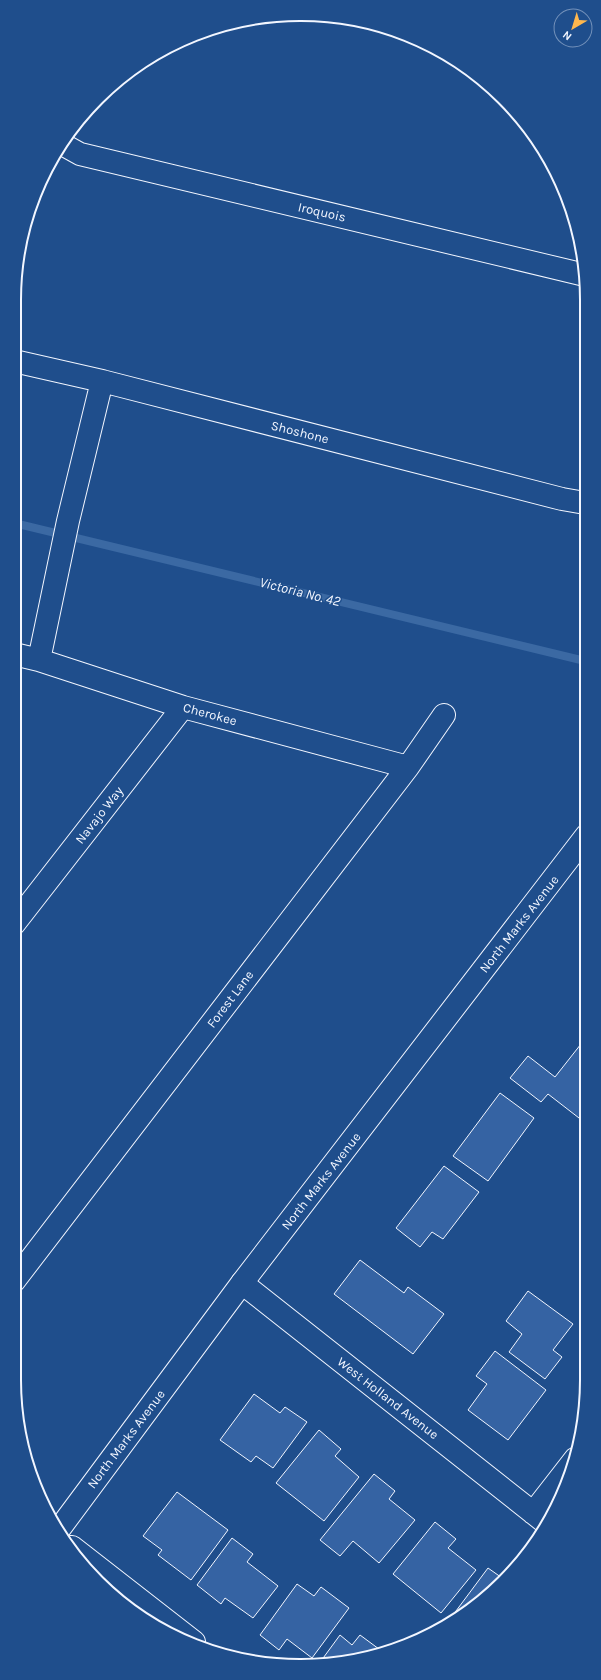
<svg xmlns="http://www.w3.org/2000/svg" width="601" height="1680" font-family="Karla,sans-serif">
  <style>
    .lines { fill: none; stroke-linecap: round; stroke-linejoin: round }
    .stream { stroke: #3b69a3; stroke-width: 8 }
    .building { fill: #3563a3; stroke: #f2f6ff }
    .street-casing { stroke: #f2f6ff; stroke-width: 24 }
    .secondary-casing { stroke: #f2f6ff; stroke-width: 24 }
    .street { stroke: #1f4e8c; stroke-width: 22 }
    .secondary { stroke: #1f4e8c; stroke-width: 22 }
    .labels { text-anchor: middle; dominant-baseline: central; stroke-width: 3; stroke-linejoin: round; paint-order: stroke }
    .street-label { font-size: 13px; fill: #f2f6ff; stroke: #1f4e8c }
    .water-label { font-size: 14px; font-style: italic; fill: #f2f6ff; stroke: #1f4e8c }
    .rim { fill: none; stroke: #f2f6ff; stroke-width: 2 }
  </style>
  <rect width="100%" height="100%" fill="#1f4e8c"/>
  <g class="lines">
    <path class="stream" d="M14 523 585 661"/>
  </g>
  <path class="building" d="M581 1044 586 1049V1109L579 1118 548 1094 541 1102 510 1078 528 1056 555 1077Z
    M500 1093 534 1118 488 1181 453 1156Z
    M444 1166 479 1192 443 1239 432 1232 420 1247 396 1228Z
    M360 1260 404 1293 408 1287 444 1314 413 1354 334 1294Z
    M528 1291 573 1324 553 1350 562 1357 545 1379 509 1352 522 1334 506 1321Z
    M495 1351 546 1390 508 1440 468 1410 487 1384 476 1376Z
    M254 1394 280 1413 285 1407 307 1422 273 1468 256 1456 251 1462 220 1440Z
    M319 1430 341 1449 335 1456 359 1477 324 1521 276 1483Z
    M374 1474 395 1491 389 1499 415 1520 379 1563 353 1541 340 1556 320 1540Z
    M177 1492 228 1530 191 1580 158 1555 162 1550 143 1536Z
    M435 1522 456 1539 448 1548 476 1570 441 1613 393 1574Z
    M232 1538 253 1554 247 1562 278 1586 253 1618 225 1598 221 1604 197 1585Z
    M488 1568 505 1580 458 1619 453 1615Z
    M297 1584 314 1596 321 1587 349 1608 312 1658 287 1639 279 1650 260 1635Z
    M340 1635 352 1645 360 1635 383 1652 374 1656 318 1665Z"/>
  <g class="lines">
    <g class="street-casing">
      <path id="street" d="M62 144 80 154 585 275
        M14 361 102 381 562 499 585 503
        M14 654 39 660 183 707 408 767
        M39 660 68 521 102 381
        M14 924 183 707
        M14 1281 408 767 444 715
        M242 1283 546 1523
        M533 1513 575 1459
        M72 1547 194 1642"/>
    </g>
    <g class="secondary-casing">
      <path id="secondary" d="M60 1528 242 1283 586 836"/>
    </g>
    <use href="#street" class="street"/>
    <use href="#secondary" class="secondary"/>
  </g>
  <g class="labels">
    <g class="street-label">
      <text transform="translate(322 212) rotate(13)">Iroquois</text>
      <text transform="translate(300 432) rotate(14)">Shoshone</text>
      <text transform="translate(210 714) rotate(15)">Cherokee</text>
      <text transform="translate(99 815) rotate(-52)">Navajo Way</text>
      <text transform="translate(519 924) rotate(-52)">North Marks Avenue</text>
      <text transform="translate(230 999) rotate(-53)">Forest Lane</text>
      <text transform="translate(321 1181) rotate(-52)">North Marks Avenue</text>
      <text transform="translate(388 1398) rotate(38)">West Holland Avenue</text>
      <text transform="translate(126 1439) rotate(-53)">North Marks Avenue</text>
    </g>
    <g class="water-label">
      <text transform="translate(300 592) rotate(14)">Victoria No. 42</text>
    </g>
  </g>
  <path d="M0 0H601V1680H0ZM300 21H301A279 279 0 0 1 580 300V1380A279 279 0 0 1 301 1659H300A279 279 0 0 1 21 1380V300A279 279 0 0 1 300 21Z" fill="#1f4e8c" fill-rule="evenodd"/>
  <path class="rim" d="M300 21H301A279 279 0 0 1 580 300V1380A279 279 0 0 1 301 1659H300A279 279 0 0 1 21 1380V300A279 279 0 0 1 300 21Z"/>
  <g transform="translate(573 28) rotate(218)"><circle r="19" fill="#1f4e8c" stroke="#7391ba"/>
  <path d="M0-3L7 15L0 10L-7 15Z" fill="#ffb74d"/>
  <text y="-6" font-size="11" font-weight="bold" text-anchor="middle" fill="#f2f6ff">N</text>
  </g>
</svg>
